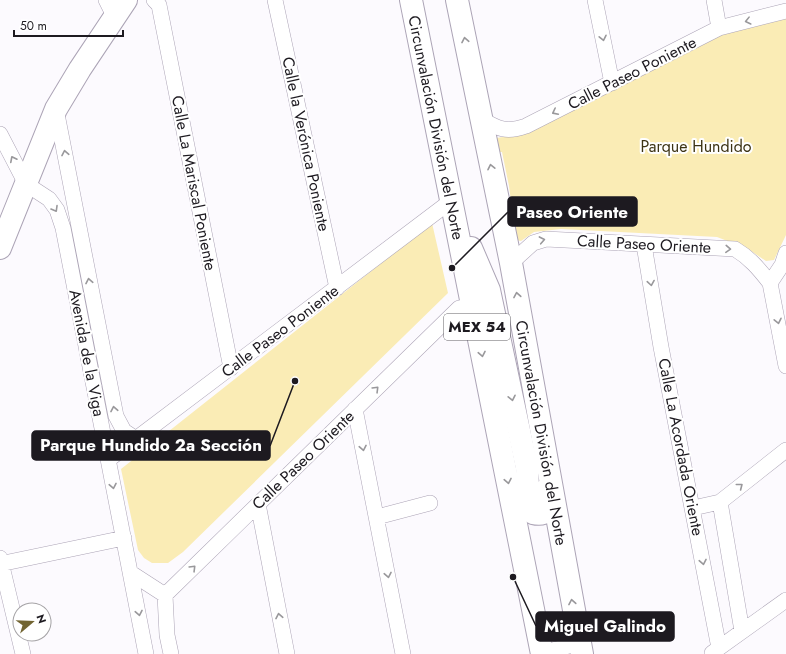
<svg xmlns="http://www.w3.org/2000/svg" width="786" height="654" font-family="Jost,sans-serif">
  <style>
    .green { fill: #faecb5 }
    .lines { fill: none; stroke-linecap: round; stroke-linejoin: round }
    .street-casing { stroke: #aca4b6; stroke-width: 16 }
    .secondary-casing { stroke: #aca4b6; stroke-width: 24 }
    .primary-casing { stroke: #aca4b6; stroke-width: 24 }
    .street { stroke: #fff; stroke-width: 15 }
    .secondary { stroke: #fff; stroke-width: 22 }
    .primary { stroke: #fff; stroke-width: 22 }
    .oneway { stroke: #99989b }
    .labels { text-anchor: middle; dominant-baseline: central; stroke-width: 4; stroke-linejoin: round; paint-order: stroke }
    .shield { fill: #fff; stroke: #615f63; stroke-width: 1 }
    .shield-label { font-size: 15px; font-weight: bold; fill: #1d1a20 }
    .street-label { font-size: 16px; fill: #1d1a20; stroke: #fff }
    .park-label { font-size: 16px; fill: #3c3314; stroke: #fff }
    .leader { fill: none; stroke: #1d1a20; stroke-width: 1.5 }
    .callout-dot { fill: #1d1a20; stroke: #fff; stroke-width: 1.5 }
    .callout { fill: #1d1a20; stroke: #1d1a20; stroke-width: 1.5 }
    .callout-label { font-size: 17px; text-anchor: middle; font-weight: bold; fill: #fff }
  </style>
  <rect width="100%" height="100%" fill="#fcfafe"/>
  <path class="green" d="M786 14V235L774 260 766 261 748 249 717 237 561 229 534 232 521 241 516 240 509 186 502 152H499L496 138 524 134 727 30Z
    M432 223 448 293 183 552 168 563H152L144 558 138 550 121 469Z"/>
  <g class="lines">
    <g class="street-casing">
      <path id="street" d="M106 0 114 16
        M154 0 159 5 231 368
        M275 0 337 288
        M595 0 612 83
        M714 0 719 28
        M56 109 116 416 124 431 136 439
        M481 119C499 129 506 133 526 126L719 28 786 11
        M0 134 26 184 49 199 57 210 63 228 146 654
        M644 245 661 347 719 648
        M786 253 782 265 770 283 786 366
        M511 263 533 243 546 239 735 249C750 258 759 269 770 283
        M355 409 403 654
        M108 460 451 201
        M720 502 742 631
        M258 504 287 654
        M693 508 720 502 786 450
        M377 517 430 503
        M0 558 23 654
        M0 564 124 538
        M131 573 165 595
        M165 595 459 308 473 305
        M165 595 167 635 171 654
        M712 653 786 600
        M546 654 548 651 569 646 579 641"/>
    </g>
    <g class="secondary-casing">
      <path id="secondary" d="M0 248 56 109 80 69 126 0"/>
    </g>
    <g class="primary-casing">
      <g id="primary">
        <path id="s1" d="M411 0 542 654"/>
        <path id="s2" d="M457 0 511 263 582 654"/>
        <path d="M471 248 489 290 527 468 529 507 533 513C541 515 545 514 550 506L547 489"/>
      </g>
    </g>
    <use href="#street" class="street"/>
    <use href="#secondary" class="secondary"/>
    <use href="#primary" class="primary"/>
  </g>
  <defs><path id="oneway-chevron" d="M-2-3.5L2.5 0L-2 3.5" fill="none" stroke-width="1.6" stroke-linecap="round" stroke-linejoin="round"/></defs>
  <g class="oneway">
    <use href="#oneway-chevron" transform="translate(748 21) rotate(166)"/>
    <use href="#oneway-chevron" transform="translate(603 38) rotate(78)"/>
    <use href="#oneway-chevron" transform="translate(465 40) rotate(-101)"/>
    <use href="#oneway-chevron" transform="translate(555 112) rotate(153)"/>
    <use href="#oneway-chevron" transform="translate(65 153) rotate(-101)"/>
    <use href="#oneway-chevron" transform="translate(13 159) rotate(-117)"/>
    <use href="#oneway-chevron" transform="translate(491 167) rotate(-102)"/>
    <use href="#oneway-chevron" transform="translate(55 209) rotate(60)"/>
    <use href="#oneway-chevron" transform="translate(542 240) rotate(-11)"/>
    <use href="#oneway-chevron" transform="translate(728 249) rotate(3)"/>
    <use href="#oneway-chevron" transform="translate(89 281) rotate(-101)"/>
    <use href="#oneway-chevron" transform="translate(651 283) rotate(81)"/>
    <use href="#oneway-chevron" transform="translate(517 295) rotate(-100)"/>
    <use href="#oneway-chevron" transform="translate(778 321) rotate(78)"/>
    <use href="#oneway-chevron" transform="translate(482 354) rotate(79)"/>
    <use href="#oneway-chevron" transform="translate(376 389) rotate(-45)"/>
    <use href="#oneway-chevron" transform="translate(512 398) rotate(78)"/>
    <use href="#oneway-chevron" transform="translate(114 409) rotate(-101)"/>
    <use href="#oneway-chevron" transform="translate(363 448) rotate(79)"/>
    <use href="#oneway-chevron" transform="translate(508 481) rotate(79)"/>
    <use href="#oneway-chevron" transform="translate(113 486) rotate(79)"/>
    <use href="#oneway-chevron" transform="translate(740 486) rotate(-38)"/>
    <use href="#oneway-chevron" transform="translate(703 562) rotate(79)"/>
    <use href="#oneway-chevron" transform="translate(193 568) rotate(-45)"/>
    <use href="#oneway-chevron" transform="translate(388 575) rotate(79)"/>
    <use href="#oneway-chevron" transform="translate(572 602) rotate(-100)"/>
    <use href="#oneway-chevron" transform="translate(139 613) rotate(79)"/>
    <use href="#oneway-chevron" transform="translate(279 616) rotate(-101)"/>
  </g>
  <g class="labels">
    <rect class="shield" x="444" y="314" width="66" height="26" rx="3"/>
    <g class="shield-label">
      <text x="477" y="327">MEX 54</text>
    </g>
    <g class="street-label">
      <text transform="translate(632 73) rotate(-27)">Calle Paseo Poniente</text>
      <text stroke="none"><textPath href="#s1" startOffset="130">Circunvalación División del Norte</textPath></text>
      <text transform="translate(306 144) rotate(78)">Calle la Verónica Poniente</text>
      <text transform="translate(194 183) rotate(79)">Calle La Mariscal Poniente</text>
      <text transform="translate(644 244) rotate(3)">Calle Paseo Oriente</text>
      <text transform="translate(280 331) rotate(-37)">Calle Paseo Poniente</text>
      <text transform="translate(87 353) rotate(79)">Avenida de la Viga</text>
      <text stroke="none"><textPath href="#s2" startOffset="441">Circunvalación División del Norte</textPath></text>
      <text transform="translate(681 447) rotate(79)">Calle La Acordada Oriente</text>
      <text transform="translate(303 460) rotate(-44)">Calle Paseo Oriente</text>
    </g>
    <g class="park-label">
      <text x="696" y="146">Parque Hundido</text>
    </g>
  </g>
  <path class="leader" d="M452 268L508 212M295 381L270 446M513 577L536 626"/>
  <g class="callout-dot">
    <circle cx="452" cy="268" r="4"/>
    <circle cx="295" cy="381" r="4"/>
    <circle cx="513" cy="577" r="4"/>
  </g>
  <g class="callout">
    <rect x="508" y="197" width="129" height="29" rx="4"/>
    <rect x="32" y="431" width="238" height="29" rx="4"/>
    <rect x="536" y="612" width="138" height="29" rx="4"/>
  </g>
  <g class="callout-label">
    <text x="572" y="218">Paseo Oriente</text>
    <text x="151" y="451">Parque Hundido 2a Sección</text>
    <text x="605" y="632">Miguel Galindo</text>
  </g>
  <g transform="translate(32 622) rotate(71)"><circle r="19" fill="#ffffff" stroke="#a5a3a6"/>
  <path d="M0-3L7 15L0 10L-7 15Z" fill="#726532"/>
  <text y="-6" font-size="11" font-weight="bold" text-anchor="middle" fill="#1d1a20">N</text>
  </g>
  <path d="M14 30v6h109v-6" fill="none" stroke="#1d1a20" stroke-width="2"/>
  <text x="20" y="30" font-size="12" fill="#1d1a20" stroke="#ffffff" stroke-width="3" paint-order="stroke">50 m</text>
</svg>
